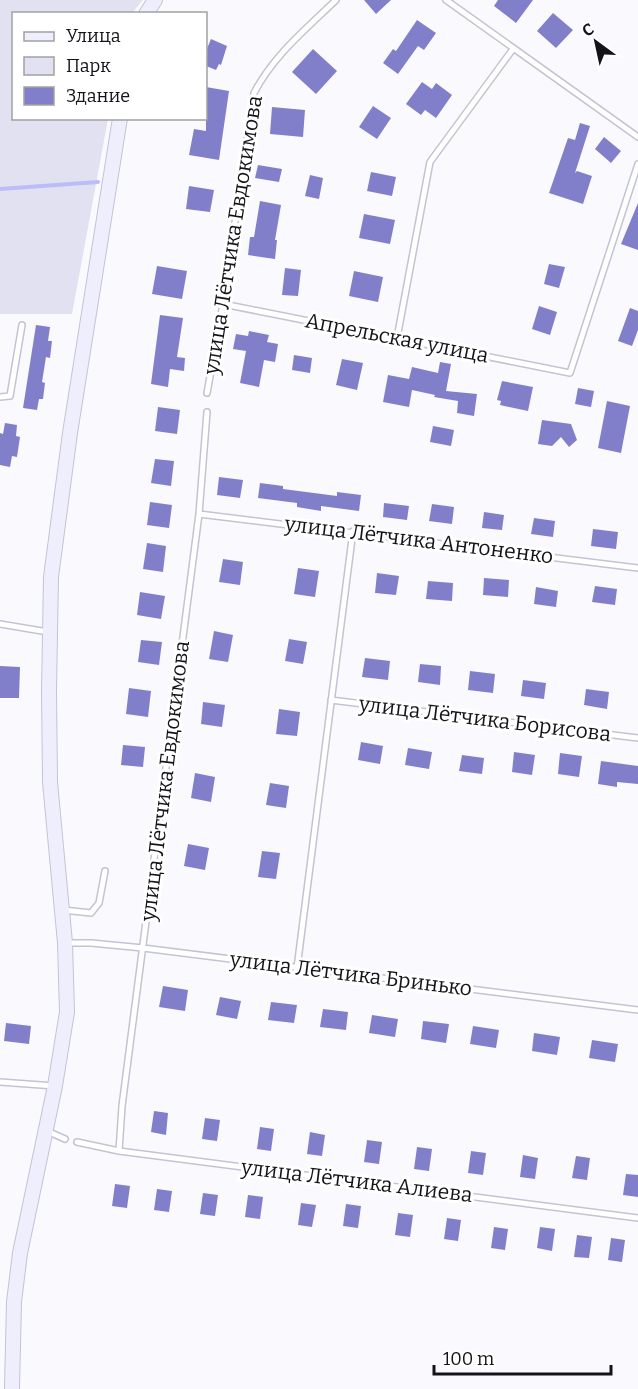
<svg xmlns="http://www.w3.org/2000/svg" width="638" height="1389" font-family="Bitter,serif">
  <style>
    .green { fill: #e1e1f1 }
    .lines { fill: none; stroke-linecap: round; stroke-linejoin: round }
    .stream { stroke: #bcbcfb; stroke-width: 4 }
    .building { fill: #827fca }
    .lane-casing { stroke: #c3c3d6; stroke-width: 8 }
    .secondary-casing { stroke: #c3c3d6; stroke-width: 16 }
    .lane { stroke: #fff; stroke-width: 5 }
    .secondary { stroke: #eeeefd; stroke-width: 14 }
    .labels { text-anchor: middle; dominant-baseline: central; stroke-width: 6; stroke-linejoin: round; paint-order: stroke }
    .street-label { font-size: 21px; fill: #131319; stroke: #fff }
  </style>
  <rect width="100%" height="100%" fill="#fafafe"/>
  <path class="green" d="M0 0H143L132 13 14 14V118L108 119 72 314H0Z"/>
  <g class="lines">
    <path class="stream" d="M0 189 98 182"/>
  </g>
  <path class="building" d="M364 0H391L376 14Z
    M498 0H533L516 23 494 6Z
    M553 13 573 30 556 48 537 31Z
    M417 20 436 33 424 50 418 46 398 74 383 63 393 49 396 51Z
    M211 39 227 46 221 65 219 64 216 70 206 66V51Z
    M313 49 337 71 316 94 292 72Z
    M422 82 432 89 436 83 452 95 436 118 425 110 421 115 406 104Z
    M206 87 229 91 219 160 189 155 194 129 206 131Z
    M373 106 391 118 377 139 359 127Z
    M272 107 305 110 303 137 270 134Z
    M580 123 590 126 575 173 577 171 592 176 583 204 549 193 568 138 575 140Z
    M604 137 621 151 611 163 595 149Z
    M258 165 282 169 279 182 255 178Z
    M371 172 396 177 392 196 367 191Z
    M310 175 323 178 319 199 305 196Z
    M189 186 214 190 210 212 186 209Z
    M260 201 281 205 275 240H277L275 259 248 255 250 237H254Z
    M638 203V250L621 244Z
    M364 214 395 220 390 244 359 238Z
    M549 264 565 267 559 288 544 284Z
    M157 266 187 271 182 299 152 294Z
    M285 268 301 270 298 296 282 295Z
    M354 271 383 277 378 302 349 296Z
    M539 306 557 312 550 335 532 329Z
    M630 308 638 311V330L632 346 618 341Z
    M160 315 183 318 177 357 185 358 184 371 170 369 168 387 151 384Z
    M36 325 50 327 48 341H52L50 358 46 357 42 382 45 383 43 399H39L37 410 23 408Z
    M249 331 269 335 267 342 278 344 275 362 264 360 259 387 240 383 246 351 233 349 236 334 248 336Z
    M294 355 312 358 310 373 292 370Z
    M342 359 363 363 357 390 336 385Z
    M440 362 451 364 446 391 477 394 474 416 457 413 458 401 434 397 435 395 412 390 409 407 383 402 388 375 409 379 412 367 438 373Z
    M502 381 533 387 528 411 500 405 501 401 497 400Z
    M578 388 594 391 591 407 575 404Z
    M607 401 630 406 621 453 598 448Z
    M158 407 180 410 177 434 155 431Z
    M542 420 571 424 577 440 569 447 561 437 552 446 538 444Z
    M5 423 17 425 16 436 20 437 17 457 12 456 10 467 0 465V433L3 434Z
    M433 426 454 430 451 446 430 442Z
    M155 459 174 461 171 486 151 483Z
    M219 477 243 480 240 498 217 495Z
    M260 483 283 486V489L337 496V492L361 495 359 511 321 506V511L297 507V503L258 498Z
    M150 502 172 505 169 528 147 525Z
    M384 503 409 506 407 520 383 517Z
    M432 504 454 507 452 524 429 521Z
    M484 512 504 515 502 530 482 528Z
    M534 518 555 521 553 537 531 534Z
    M593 529 618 532 616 549 591 546Z
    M147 543 166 546 163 572 143 569Z
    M223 559 243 562 240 585 219 582Z
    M298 568 319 571 315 597 294 594Z
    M377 573 399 576 396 595 375 593Z
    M484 578 509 580 508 597 483 595Z
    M428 581 453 583 452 601 426 599Z
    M595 586 617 589 615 605 592 602Z
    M536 587 558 591 556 607 534 604Z
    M140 592 165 596 161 619 137 615Z
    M214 631 233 635 228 662 209 659Z
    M289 639 307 642 303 664 285 661Z
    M141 640 162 642 159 665 138 662Z
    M365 658 390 661 388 680 362 677Z
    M420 664 441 666 440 685 418 682Z
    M0 666 20 667 19 698H0Z
    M470 671 495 674 493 693 468 690Z
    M523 680 546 683 544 699 521 696Z
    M129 688 151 691 148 717 126 714Z
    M586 689 609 692 607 709 584 705Z
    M203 702 225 705 222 727 201 724Z
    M279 709 300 712 297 736 276 734Z
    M361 742 383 746 380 764 358 760Z
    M123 745 145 747 143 767 121 765Z
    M408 748 432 752 429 769 405 765Z
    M514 752 535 755 532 775 512 772Z
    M560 753 582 756 579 777 558 774Z
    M462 755 484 758 482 774 459 771Z
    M601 761 638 766V784L617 782V787L598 784Z
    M195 773 215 777 211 802 191 798Z
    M270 783 289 786 286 808 266 805Z
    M188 844 209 848 205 870 184 866Z
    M262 851 280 853 276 879 258 877Z
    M163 986 188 990 185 1011 159 1007Z
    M220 997 241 1001 237 1019 216 1015Z
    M271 1002 297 1005 294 1023 268 1020Z
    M323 1009 348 1012 346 1030 320 1027Z
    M372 1015 398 1019 395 1037 369 1033Z
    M423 1021 449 1024 446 1043 421 1039Z
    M6 1023 31 1026 29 1044 4 1041Z
    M473 1026 499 1030 496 1048 470 1044Z
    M534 1033 560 1037 557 1055 532 1051Z
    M592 1040 618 1044 615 1062 589 1058Z
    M154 1111 168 1113 166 1135 151 1132Z
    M205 1118 220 1120 217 1141 202 1139Z
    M260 1127 274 1129 271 1151 257 1149Z
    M310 1132 325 1135 322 1156 307 1154Z
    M367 1140 382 1142 379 1164 364 1162Z
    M417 1147 432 1149 429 1171 414 1169Z
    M471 1151 486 1153 483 1175 468 1173Z
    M523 1155 538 1158 535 1179 520 1177Z
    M576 1156 590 1158 587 1180 572 1178Z
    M626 1174 638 1175V1197L623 1195Z
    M115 1184 130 1186 127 1208 112 1206Z
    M157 1189 172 1191 169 1212 154 1210Z
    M203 1193 218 1195 215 1216 200 1214Z
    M248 1195 263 1197 260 1219 245 1217Z
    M301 1203 316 1205 312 1227 298 1225Z
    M346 1204 361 1206 358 1228 343 1226Z
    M398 1213 413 1215 410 1237 395 1235Z
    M447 1218 461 1220 458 1241 444 1239Z
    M494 1227 508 1229 505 1250 491 1248Z
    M540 1227 555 1229 552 1251 537 1248Z
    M577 1235 592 1237 589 1258 574 1257Z
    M611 1238 625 1240 622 1262 608 1260Z"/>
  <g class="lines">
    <g class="lane-casing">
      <path id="lane" d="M446 0 638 137
        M223 304 570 373 638 164
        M397 338 430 162 513 49
        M207 393 223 304 254 93C273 56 306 29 336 0
        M0 397 10 396 22 325
        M199 514 638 568
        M0 624 48 632
        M331 700 638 738
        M63 910 91 913 99 903 105 871
        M65 943H91L143 948 638 1010
        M297 968 353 531
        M0 1082 55 1086
        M47 1131 65 1139
        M77 1142 119 1151 638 1218
        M119 1151 122 1106 199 514 207 412"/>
    </g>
    <g class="secondary-casing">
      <path id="secondary" d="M146 14 155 0
        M12 1389 14 1302 20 1253 55 1086 67 1012 65 943 50 782 49 691 51 577 70 433 120 118"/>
    </g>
    <use href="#lane" class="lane"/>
    <use href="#secondary" class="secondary"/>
  </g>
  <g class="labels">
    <g class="street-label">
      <text transform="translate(233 235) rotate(-81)">улица Лётчика Евдокимова</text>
      <text transform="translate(397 338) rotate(11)">Апрельская улица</text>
      <text transform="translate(419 540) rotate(7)">улица Лётчика Антоненко</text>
      <text transform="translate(485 719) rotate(7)">улица Лётчика Борисова</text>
      <text transform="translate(165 781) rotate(-83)">улица Лётчика Евдокимова</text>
      <text transform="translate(351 974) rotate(7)">улица Лётчика Бринько</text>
      <text transform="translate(357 1181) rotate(7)">улица Лётчика Алиева</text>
    </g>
  </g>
  <rect x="12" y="12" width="195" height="108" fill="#ffffff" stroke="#a1a1a3" stroke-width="1.5"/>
  <rect x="24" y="32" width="30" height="9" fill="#eeeefd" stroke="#a1a1a3" stroke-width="1.5"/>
  <text x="66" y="42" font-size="18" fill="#131319">Улица</text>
  <rect x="24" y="57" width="30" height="18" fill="#e1e1f1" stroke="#a1a1a3" stroke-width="1.5"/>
  <text x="66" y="72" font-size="18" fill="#131319">Парк</text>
  <rect x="24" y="87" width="30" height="18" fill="#827fca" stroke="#a1a1a3" stroke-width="1.5"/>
  <text x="66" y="102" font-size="18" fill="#131319">Здание</text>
  <g transform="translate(596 42) rotate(327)" stroke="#ffffff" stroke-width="4.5" paint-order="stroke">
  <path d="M0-4.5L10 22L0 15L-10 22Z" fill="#131319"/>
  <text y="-9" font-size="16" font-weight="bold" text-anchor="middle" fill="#131319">С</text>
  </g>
  <path d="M434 1365v9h177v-9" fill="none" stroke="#131319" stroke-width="3"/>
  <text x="443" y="1365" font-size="18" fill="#131319" stroke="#ffffff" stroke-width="4.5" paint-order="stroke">100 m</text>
</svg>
